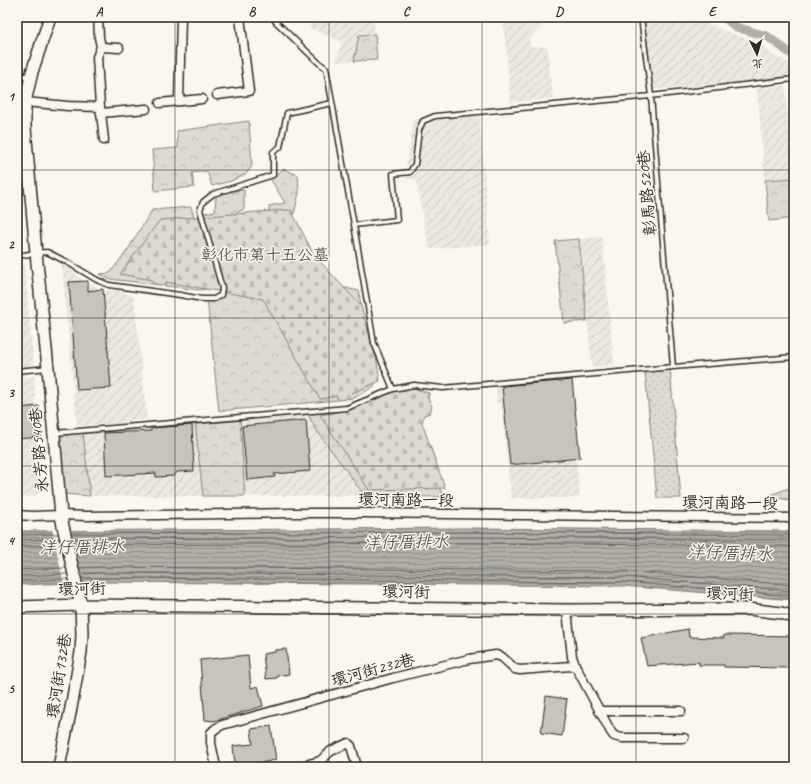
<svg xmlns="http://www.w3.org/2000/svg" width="811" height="784" font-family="Caveat,'LXGW WenKai TC',sans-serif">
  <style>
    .industrial { fill: url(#industrial-furrows) }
    .green { fill: url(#green-dots); stroke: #84827e }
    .forest { fill: url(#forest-crowns); stroke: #84827e }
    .cemetery { fill: url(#cemetery-stones); stroke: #84827e }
    .water { fill: url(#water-rules); stroke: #7b7a75 }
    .pier { fill: #fbf7ec }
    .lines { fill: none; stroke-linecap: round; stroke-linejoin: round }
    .shore { stroke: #61605d; stroke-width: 1 }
    .canal { stroke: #b1afa7; stroke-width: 9 }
    .building { fill: #c7c4bc; stroke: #2b2b2b }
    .lane-casing { stroke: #2b2b2b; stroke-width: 7 }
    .street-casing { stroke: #2b2b2b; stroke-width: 11 }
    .secondary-casing { stroke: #2b2b2b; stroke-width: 14 }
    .lane { stroke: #fbf7ec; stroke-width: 4 }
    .street { stroke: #fbf7ec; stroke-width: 8 }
    .secondary { stroke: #fbf7ec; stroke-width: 11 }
    .grid { fill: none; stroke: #2b2b2b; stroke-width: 1; stroke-opacity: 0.55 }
    .labels { text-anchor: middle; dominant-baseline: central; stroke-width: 3; stroke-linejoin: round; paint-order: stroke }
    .street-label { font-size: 16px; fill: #2b2b2b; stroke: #fbf7ec }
    .park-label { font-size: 16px; fill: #585754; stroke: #fbf7ec }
    .water-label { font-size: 17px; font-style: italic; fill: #5a5956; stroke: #fbf7ec }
    .neatline { fill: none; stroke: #2b2b2b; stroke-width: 1.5 }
    .grid-label { font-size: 13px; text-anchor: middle; font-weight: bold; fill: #2b2b2b }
  </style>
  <defs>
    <pattern id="industrial-furrows" width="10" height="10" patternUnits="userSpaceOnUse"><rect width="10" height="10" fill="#ebe8de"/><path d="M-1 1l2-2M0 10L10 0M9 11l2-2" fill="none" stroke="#cac7bf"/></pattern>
    <pattern id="green-dots" width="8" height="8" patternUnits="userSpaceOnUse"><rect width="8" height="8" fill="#dddad0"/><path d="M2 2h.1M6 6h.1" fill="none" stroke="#bebbb3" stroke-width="1.8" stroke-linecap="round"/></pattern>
    <pattern id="forest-crowns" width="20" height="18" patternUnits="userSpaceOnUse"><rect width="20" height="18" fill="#dddad0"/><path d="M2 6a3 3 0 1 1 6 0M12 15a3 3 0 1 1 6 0" fill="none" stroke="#bebbb3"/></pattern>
    <pattern id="cemetery-stones" width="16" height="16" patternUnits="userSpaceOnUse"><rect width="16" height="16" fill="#dddad0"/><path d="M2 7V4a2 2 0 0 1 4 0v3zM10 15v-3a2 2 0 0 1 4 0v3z" fill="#bebbb3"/></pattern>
    <pattern id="water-rules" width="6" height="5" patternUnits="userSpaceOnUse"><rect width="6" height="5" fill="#b1afa7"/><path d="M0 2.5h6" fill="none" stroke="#908f88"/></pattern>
  </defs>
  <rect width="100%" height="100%" fill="#fbf7ec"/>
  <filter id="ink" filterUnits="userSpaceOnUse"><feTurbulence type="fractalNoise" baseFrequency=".025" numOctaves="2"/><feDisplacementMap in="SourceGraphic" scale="8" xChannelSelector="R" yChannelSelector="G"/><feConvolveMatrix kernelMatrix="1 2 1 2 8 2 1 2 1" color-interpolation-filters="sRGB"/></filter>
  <g filter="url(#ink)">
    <path class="industrial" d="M314 17H373L375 34 359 35 354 61 335 62 342 42 308 27Z
      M503 17H540L541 27 529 39 530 46 547 47 553 99 511 102Z
      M642 17H688L761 44 772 55 794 65V79L647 90Z
      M785 86 794 178 765 180 757 88Z
      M479 113 490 244 429 249 416 179H405L413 119Z
      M20 203 22 245H17V204Z
      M602 237 614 365 592 367 579 239Z
      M17 252H23L34 366 17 368Z
      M61 258 82 280 105 291 117 290 134 297 147 419 115 424 77 426Z
      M34 376 40 492 33 496 17 497V377Z
      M568 377 580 498H511L501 403H497L496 383Z
      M307 412 315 428 365 496H245L240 420Z
      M195 423 203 496H90L83 432Z"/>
    <path class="green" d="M670 369 681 498H657L645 371Z
      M794 486V501L768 496Z"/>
    <path class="forest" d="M375 34 377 60 354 61 359 35Z
      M249 121 252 166 246 174 231 181 212 186 207 171 192 173 194 187 155 191 152 150 178 148 177 131Z
      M284 169 298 175 299 193 293 218 297 244 337 286 359 291 363 324 378 376 374 386 368 390 354 398 343 379 335 382 338 400 219 411 207 299 220 296 223 291 204 225V213L215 211 216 196 222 192 244 190V209L232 215 270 220 269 206 285 203 270 178Z
      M794 178V218L769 221 765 180Z
      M191 207 214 281 210 288C200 291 195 290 185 288 178 287 172 287 165 286L166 276 152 240 153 284 109 279 100 274 110 273 127 251 152 210Z
      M579 239 587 321 564 323 555 241Z
      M340 407 349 425 407 453 430 446C435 459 435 483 442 493 443 493 447 497 447 497L365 496 315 428 307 412Z
      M240 420 245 496H203L195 423Z
      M83 432 90 496 62 494 57 435Z"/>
    <path class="cemetery" d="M291 210 314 255 361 306 377 362 380 381 352 393 354 398 338 400 337 396 320 399 263 299 166 282 165 286 153 284 152 280 120 274 160 220 257 212Z
      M406 386 429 393 428 399 432 406 430 413 424 415 422 423 445 488 369 490 320 415 342 411 340 407 392 388Z"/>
    <path class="water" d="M467 528 788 531 794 532V600L623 586 100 582 17 585V531Z"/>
    <path class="pier" d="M52 528H71L83 585H64Z"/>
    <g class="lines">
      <path class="shore" d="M72 534 467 532 788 535 794 536
        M17 535 58 534
        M73 539 467 537 787 540 794 541
        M17 540 59 539
        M74 545 467 543 786 546 794 547
        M17 546 61 545
        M79 568 100 567 623 571 794 585
        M17 570 66 568
        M81 574 100 573 623 577 794 591
        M17 576 67 574
        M82 579 100 578 623 582 794 596
        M17 581 68 579"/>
      <path class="canal" d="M724 17 736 27 767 36 794 56"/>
    </g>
    <path class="building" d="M88 281V291L103 289 111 388 77 390 69 282Z
      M572 380 580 458 510 465 502 386Z
      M39 406 41 437 17 439V408Z
      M306 420 310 471 274 474 275 477 247 480 242 426Z
      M192 425 194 471 177 472 174 476 156 477V473L106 476 104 433 151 431V428Z
      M688 629 689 637 724 638V635L794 636V668L724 667V665H699V662L647 666 641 638Z
      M286 649 289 674 277 676V678L266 679 263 654 275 652V650Z
      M248 655 251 688 258 686 263 706 214 721 205 720 200 660Z
      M546 696 567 699 562 736 541 733Z
      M271 726 276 760 249 765 235 766 233 746 253 744 251 729Z"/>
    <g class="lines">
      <g class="lane-casing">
        <path id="lane" d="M274 17 275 21 319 63 326 68 354 225 374 343 393 389
          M641 17 651 96 673 367
          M17 80 29 74
          M354 225 397 220 393 174 410 172 415 164 419 130 423 121 435 116 651 96 794 79
          M17 256 36 253 47 252 67 262 97 280 109 285 180 295 202 299H214L221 295 222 288 200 210 203 202 213 194 273 175V152L280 147 287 113 332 103
          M17 371 48 368
          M55 433 347 408 393 389 414 385 443 388 673 367 794 357"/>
      </g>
      <g class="street-casing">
        <path id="street" d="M98 17 99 37 101 47
          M217 95 249 91 240 17
          M179 101 181 17
          M25 102 68 106 100 107
          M160 103 202 99
          M101 113 146 109
          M104 140 101 113 100 107 97 57 101 47 119 48
          M17 515 33 516 61 515 87 516 292 513H361L794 518
          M567 610 572 657 576 667
          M599 711H681
          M216 767 211 743V733L215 729 222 725 393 678 469 659 496 655 502 657 515 669 520 670 571 666 576 667 611 732 614 736 622 738H684
          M298 767 320 761 331 751 348 743 351 746 357 767"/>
      </g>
      <g class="secondary-casing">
        <path id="secondary" d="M50 17 32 72 25 102V128L36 253 48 368 61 515 63 526 81 605 82 634 81 652 71 708 59 767
          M17 607 81 605 567 610 749 609 781 613 794 617"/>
      </g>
      <use href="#lane" class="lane"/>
      <use href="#street" class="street"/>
      <use href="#secondary" class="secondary"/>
    </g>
  </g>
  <path class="grid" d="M175 17V767M329 17V767M482 17V767M636 17V767M17 170H794M17 318H794M17 466H794M17 614H794"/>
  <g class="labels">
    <g class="street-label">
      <text transform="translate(647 193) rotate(-95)">彰馬路520巷</text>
      <text transform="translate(39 450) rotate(-95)">永芳路540巷</text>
      <text transform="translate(406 500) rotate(1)">環河南路一段</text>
      <text transform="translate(730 503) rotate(1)">環河南路一段</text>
      <text transform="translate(82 589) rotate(-1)">環河街</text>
      <text transform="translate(406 592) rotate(1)">環河街</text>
      <text transform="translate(730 594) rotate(1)">環河街</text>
      <text transform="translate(373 670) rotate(-15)">環河街232巷</text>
      <text transform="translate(59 676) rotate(-81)">環河街132巷</text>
    </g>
    <g class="park-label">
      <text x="265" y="255">彰化市第十五公墓</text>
    </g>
    <g class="water-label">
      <text transform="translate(406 542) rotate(-1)">洋仔厝排水</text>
      <text transform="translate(82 547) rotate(-1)">洋仔厝排水</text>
      <text transform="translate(730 553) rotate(2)">洋仔厝排水</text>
    </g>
  </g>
  <rect width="811" height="784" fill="none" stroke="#fbf7ec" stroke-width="44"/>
  <g transform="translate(757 54) rotate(175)" stroke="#fbf7ec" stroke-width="3" paint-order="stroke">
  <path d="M0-3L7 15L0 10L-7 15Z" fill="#2b2b2b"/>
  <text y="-6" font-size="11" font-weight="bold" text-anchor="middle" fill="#2b2b2b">北</text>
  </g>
  <rect x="22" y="22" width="767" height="740" class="neatline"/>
  <g class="grid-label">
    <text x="99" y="16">A</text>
    <text x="252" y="16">B</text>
    <text x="406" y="16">C</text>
    <text x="559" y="16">D</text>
    <text x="712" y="16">E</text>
    <text x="11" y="101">1</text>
    <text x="11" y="249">2</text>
    <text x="11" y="397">3</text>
    <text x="11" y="545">4</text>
    <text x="11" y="693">5</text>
  </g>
</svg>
